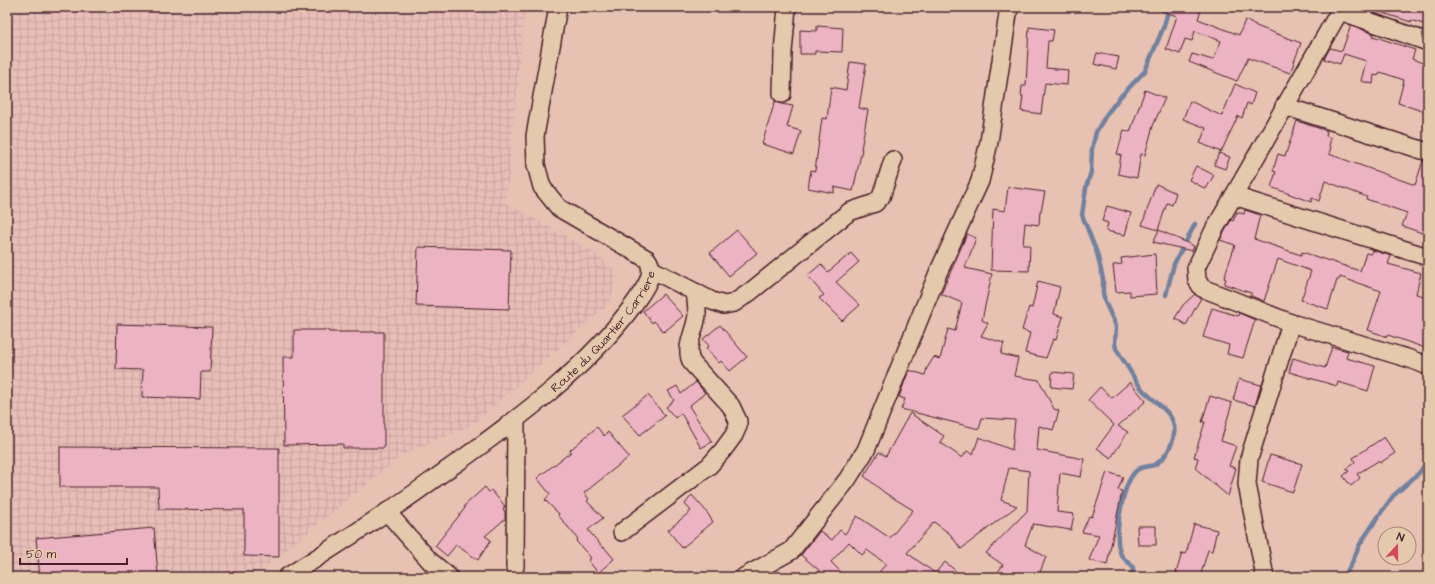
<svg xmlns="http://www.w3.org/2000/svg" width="1435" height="584" font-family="'Architects Daughter',sans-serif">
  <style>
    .industrial { fill: url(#industrial-grid) }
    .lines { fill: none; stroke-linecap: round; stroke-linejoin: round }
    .stream { stroke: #72819e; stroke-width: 4.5 }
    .building { fill: #ecb3c3; stroke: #4a1f2b }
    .minor-casing { stroke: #4a1f2b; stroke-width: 20 }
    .minor { stroke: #e5c9ac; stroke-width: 17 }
    .labels { text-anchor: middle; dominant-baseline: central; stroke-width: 4; stroke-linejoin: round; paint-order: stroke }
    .street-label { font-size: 12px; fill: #4a1f2b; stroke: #e5c9ac }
  </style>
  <defs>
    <pattern id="industrial-grid" width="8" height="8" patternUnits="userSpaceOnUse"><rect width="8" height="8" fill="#e8beb8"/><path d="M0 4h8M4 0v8" fill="none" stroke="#c8a39e"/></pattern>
  </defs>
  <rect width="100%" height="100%" fill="#e7c2b3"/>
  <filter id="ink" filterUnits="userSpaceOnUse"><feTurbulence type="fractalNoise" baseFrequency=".025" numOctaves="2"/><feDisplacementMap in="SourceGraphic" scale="8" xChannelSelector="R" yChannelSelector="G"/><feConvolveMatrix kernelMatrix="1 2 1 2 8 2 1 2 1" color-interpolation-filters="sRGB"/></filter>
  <g filter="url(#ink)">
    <path class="industrial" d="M7 7H525L506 203 592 251 617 272 610 303 472 425 404 454 253 577H7Z"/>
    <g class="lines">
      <path class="stream" d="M1166 295 1174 264 1195 224
        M1132 577 1133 568C1130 561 1122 560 1120 552 1114 535 1122 484 1136 471 1142 465 1149 468 1156 464 1168 456 1178 436 1173 422 1170 411 1150 398 1142 389 1136 382 1132 374 1127 366 1123 360 1119 354 1116 348L1115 344 1116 326 1105 302 1103 293V279L1097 253 1082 215 1086 188 1091 172 1092 149 1096 132 1106 115 1120 97 1145 71 1164 26 1169 7
        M1343 577 1351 565 1360 544 1380 514 1393 496 1419 473 1428 460"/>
    </g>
    <path class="building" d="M1157 7H1202L1198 19 1239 35 1245 20 1256 25V26L1301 43 1290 73 1248 58 1237 81 1189 62 1192 54 1213 60 1221 41 1195 31 1192 41 1185 39 1180 54 1166 49 1177 16 1156 9Z
      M1371 7H1428L1423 24 1411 20V22L1371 9Z
      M1351 25 1374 34 1373 36 1415 50 1412 59 1428 65V113L1398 103 1404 80 1380 72 1378 76 1374 75 1373 84 1361 81 1366 61 1344 54 1340 64 1324 59 1330 48 1342 51Z
      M817 26 843 28 842 52 815 51V54H800V30L817 31Z
      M1029 27 1054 30 1052 41H1048L1046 68 1068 70 1067 85 1045 83 1041 114 1021 111 1023 96H1021L1022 86H1026Z
      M1097 53 1119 57 1116 69 1094 64Z
      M850 62 866 64 859 108 868 110 861 149H862L853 191 834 187V193L808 188 811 170 815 171 822 118 827 119 831 87 846 90Z
      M1235 84 1255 93 1251 105 1247 103 1242 118 1238 116 1221 152 1200 143 1206 128 1183 119 1190 101 1222 116Z
      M1145 90 1165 98 1153 126 1145 155 1141 154 1137 178 1118 174 1121 155 1117 154 1124 130 1130 132Z
      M775 101 781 104 793 106 787 127 801 131 794 154 762 144Z
      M1297 121 1327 131 1326 136 1331 138 1329 146 1331 147 1329 154 1415 185 1423 161 1428 162V235L1402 226 1407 213 1366 199 1367 197 1325 181 1319 201 1312 198 1311 202 1271 187 1276 172 1273 171 1278 154 1285 156Z
      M1219 153 1230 157 1225 169 1214 165Z
      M1196 166 1214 175 1206 189 1189 180Z
      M1156 184 1176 193 1172 205 1167 203 1158 230 1142 225Z
      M1008 187 1045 192 1041 211H1040L1039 225 1025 223 1023 245H1030L1029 271 991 270 993 209 1005 211Z
      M1107 206 1131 213 1125 235 1106 231 1108 223 1102 221Z
      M1245 210 1260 215 1254 239 1301 255 1302 252 1360 271 1366 253 1371 254 1372 250 1391 256 1388 264 1421 273 1416 294 1428 297V349L1388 335 1387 337 1368 330 1381 291 1340 277 1339 280H1337L1328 309 1301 300 1311 271 1278 259 1264 301 1251 296V293L1224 284 1226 279 1224 278 1235 245 1220 240 1231 220 1233 221 1237 212 1244 214Z
      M737 230 757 253 729 276 710 253Z
      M1159 230 1194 246 1192 251 1153 242Z
      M967 234 976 238 965 268 992 274 982 320 988 323 981 336 1004 343 1001 354 1018 358 1014 376 1039 380 1054 409 1059 411 1053 430 1039 426 1037 450 1084 459 1081 477 1060 473 1057 512 1074 514 1071 530 1033 524 1025 545 1046 557 1038 577H994L1003 565 986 553 1027 511 1029 471 1009 468 1001 500 1017 506 961 549 950 534 934 522 907 553 935 573 945 562 963 577H885L879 572 886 564 867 550 862 555 849 542 831 562 846 577H814L820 571 801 555 820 531 832 540 840 530 845 534 857 516 890 538 913 510 885 493 864 476 879 452 886 456 910 413 944 436 940 442 962 458 967 451 973 454 979 437 1012 450 1015 420 982 418 979 429 901 409 905 399 899 397 909 370 925 375 927 368 934 357 940 359 948 329 955 331 962 303 941 294Z
      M418 247 511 250 509 309 416 306Z
      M851 253 859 262 836 282 860 305 842 321 819 298 824 295 807 276 821 264 828 272Z
      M1155 254 1157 294 1130 296V291L1116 292 1113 265 1122 264 1121 258Z
      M1038 281 1060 287 1054 314 1063 317 1056 340 1053 339 1046 358 1025 353 1030 333 1022 330 1029 307 1032 308Z
      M663 294 683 316 664 332 654 321 652 323 643 311Z
      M1195 294 1201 298 1186 325 1175 318 1183 305Z
      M1212 308 1238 316 1239 313 1255 320 1243 358 1227 354 1229 345 1203 337Z
      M117 324 212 327 210 372H201L200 399 142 397 143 370 116 369Z
      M720 325 747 357 730 371 721 361 719 363 706 348 709 346 703 339Z
      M294 330H328L329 332H384V448H343V444L284 445 283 357H294Z
      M1332 347 1348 351 1346 358 1375 366 1368 391 1338 382 1337 386 1289 372 1293 358 1325 368Z
      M1052 372 1074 374 1072 389 1051 387Z
      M1239 379 1261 385 1255 406 1233 400Z
      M696 382 705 393 689 406 712 442 701 448 681 413 675 418 666 407 674 400 668 391 677 386 681 394Z
      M1130 382 1146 401 1118 426 1128 432 1111 458 1097 448 1114 425 1088 400 1100 387 1112 398Z
      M648 395 665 416 640 435 622 415Z
      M1210 396 1232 403 1221 441 1236 446 1229 466 1236 468 1228 496 1195 468 1198 458 1194 457 1205 422H1202Z
      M597 427 604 436 608 432 629 457 584 493 589 499 587 501 603 518 588 530 603 548 604 547 614 559 598 573 588 560 591 558 576 541 578 539 558 515 559 514 545 500 550 494 537 478 571 452 570 450Z
      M1384 437 1395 453 1380 463 1378 461 1357 474 1360 478 1351 486 1343 476 1349 471 1346 469 1355 462 1353 458Z
      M60 447 279 448V557L244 556V510L159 509 158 487H60Z
      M1270 455 1302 464 1293 492 1262 482Z
      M1107 472 1123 477 1118 490 1122 491 1107 565 1089 560 1099 535 1082 532 1089 516 1092 517Z
      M485 487 489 492 491 490 505 506 503 509 505 512V519L485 536 491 540 478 560 456 545 447 556 435 546 465 508 464 506Z
      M692 495 706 511 713 522 682 548 668 530 691 511 685 504Z
      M1194 524 1217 530 1212 551 1208 550 1200 577H1189L1176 573 1182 553 1186 554Z
      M1137 526H1156V545H1138Z
      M154 528 158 575 134 577H40L36 538Z"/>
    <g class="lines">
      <g class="minor-casing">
        <g id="minor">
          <path d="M1342 7 1214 230 1196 268 1197 280 1202 288 1291 323 1410 359 1428 366"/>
          <path d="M1340 11 1428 42"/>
          <path d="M782 94 783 52 787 7"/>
          <path d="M1284 106 1428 152"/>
          <path d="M1234 196 1428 257"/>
          <path d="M651 269 712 301 724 305 734 303 750 292 849 212 875 203 881 197 893 160"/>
          <path d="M387 512 430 561 449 577"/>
          <path d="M622 532 709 466 723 450 734 435 738 426V421L731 406 692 363C683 347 696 331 697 314 697 307 696 299 695 292"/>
          <path d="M515 567 516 420"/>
          <path id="s1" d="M287 577C320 556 354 534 387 512 412 496 436 477 461 460 523 415 588 367 634 304 642 292 658 273 647 259L559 208 542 187 536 165 535 136 558 7"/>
          <path d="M744 577 791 551 847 480 866 450 938 273 980 181 989 142 1009 7"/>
          <path d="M1265 577 1247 484 1249 459 1291 323"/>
        </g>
      </g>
      <use href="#minor" class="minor"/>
    </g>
  </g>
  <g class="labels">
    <g class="street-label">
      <text stroke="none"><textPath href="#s1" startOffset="403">Route du Quartier Carriere</textPath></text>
    </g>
  </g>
  <rect width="1435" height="584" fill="none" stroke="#e5c9ac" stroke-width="24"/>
  <rect x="12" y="12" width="1411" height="560" fill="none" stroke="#4a1f2b" stroke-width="1.5" filter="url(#ink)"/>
  <g transform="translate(1397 546) rotate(21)"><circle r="19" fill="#e5c9ac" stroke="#a78578"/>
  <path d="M0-3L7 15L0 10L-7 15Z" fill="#d1495b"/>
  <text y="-6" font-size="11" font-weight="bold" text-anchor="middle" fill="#4a1f2b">N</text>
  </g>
  <path d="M20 558v6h107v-6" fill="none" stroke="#4a1f2b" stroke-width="2"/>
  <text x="26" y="558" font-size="12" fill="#4a1f2b" stroke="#e5c9ac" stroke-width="3" paint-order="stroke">50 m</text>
</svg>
